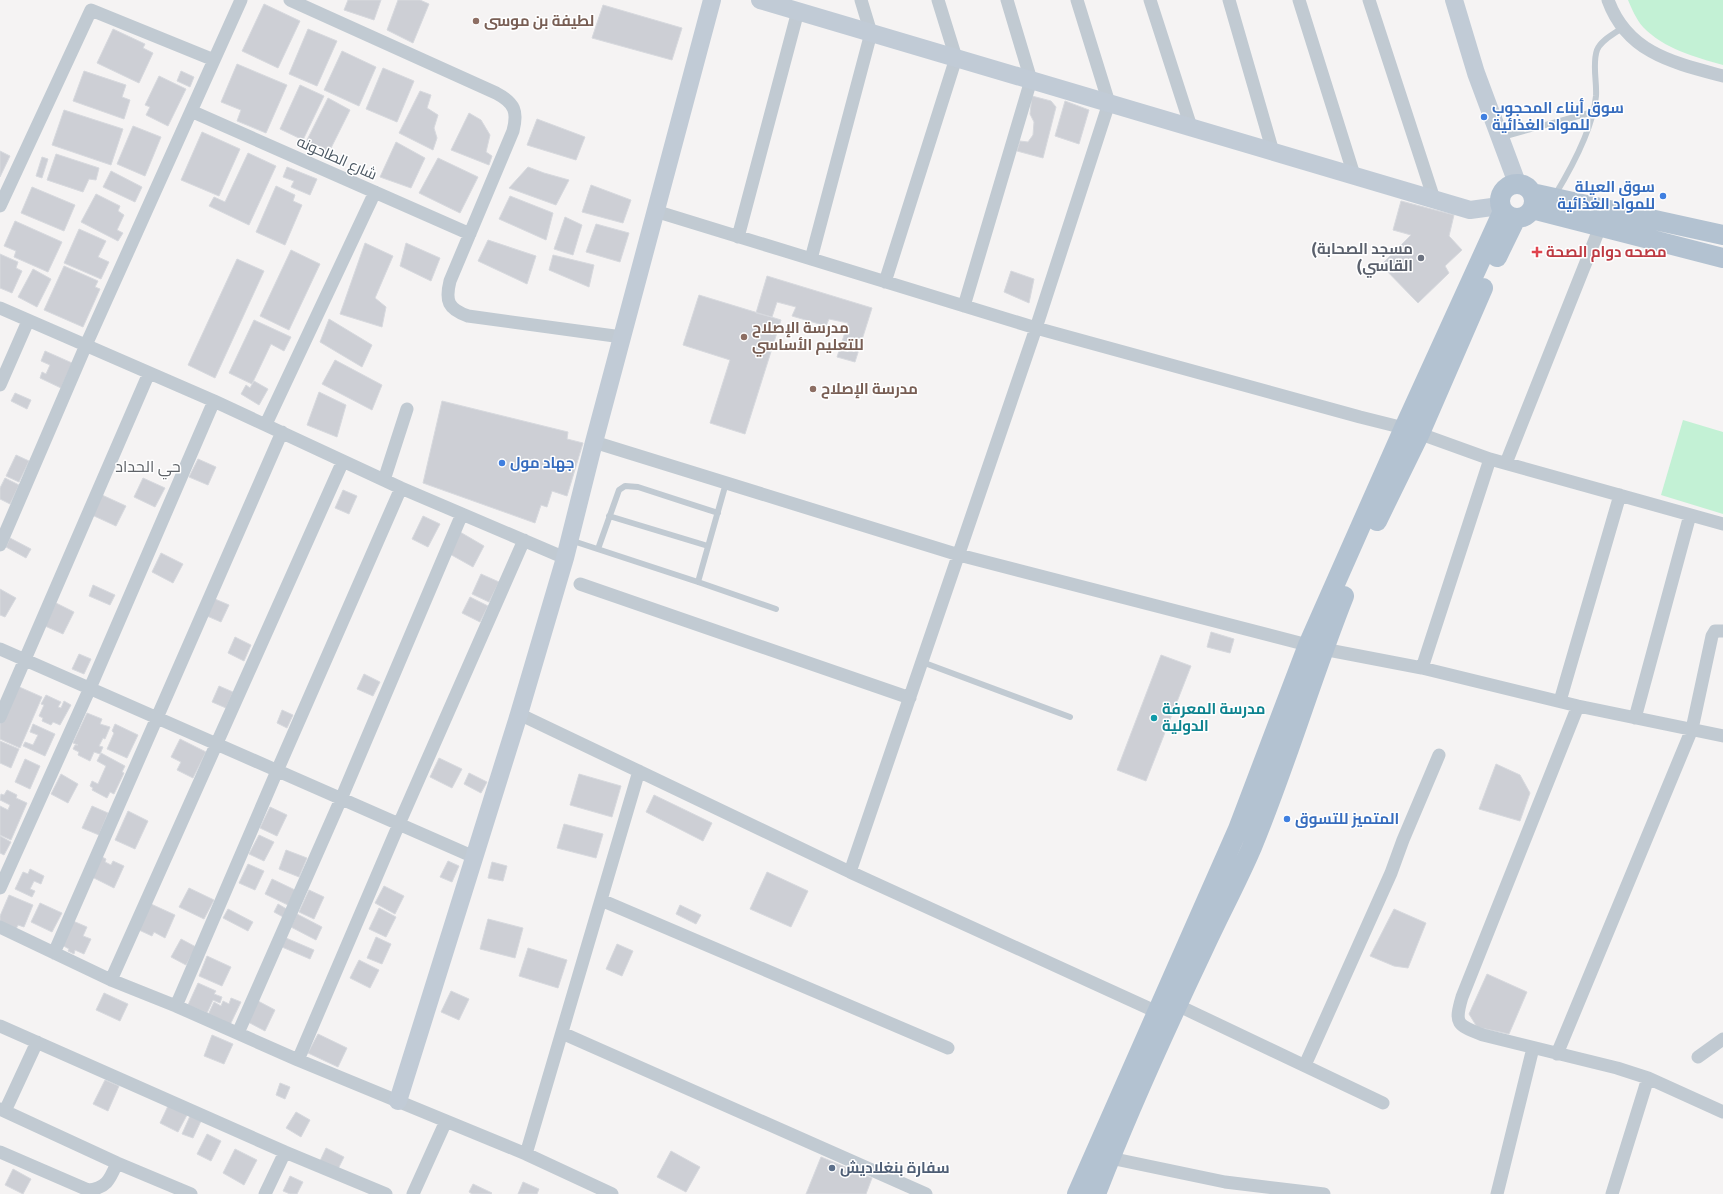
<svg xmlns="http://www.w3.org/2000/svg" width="1723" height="1194" font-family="Signika,Cairo,sans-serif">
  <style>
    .green { fill: #c3f1d5 }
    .building { fill: #cdcfd5; stroke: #d7d9de }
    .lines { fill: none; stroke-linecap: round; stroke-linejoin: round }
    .lane { stroke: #c1cad2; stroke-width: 6 }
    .street { stroke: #c1cad2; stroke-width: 13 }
    .secondary { stroke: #c1cbd6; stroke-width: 18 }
    .primary { stroke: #b3c2d1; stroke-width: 20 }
    .education-dot { fill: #8d6e63; stroke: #fff; stroke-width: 1.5 }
    .shop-dot { fill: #3f7fe0; stroke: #fff; stroke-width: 1.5 }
    .health-dot { fill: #e0444e; stroke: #fff; stroke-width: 1.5 }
    .worship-dot { fill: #6b7280; stroke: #fff; stroke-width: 1.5 }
    .culture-dot { fill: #0f9aa8; stroke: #fff; stroke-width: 1.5 }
    .service-dot { fill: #5c6f8a; stroke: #fff; stroke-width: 1.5 }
    .labels { text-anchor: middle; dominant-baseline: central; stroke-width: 3; stroke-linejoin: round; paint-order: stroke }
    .education-label { font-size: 15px; font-weight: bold; fill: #785e54; stroke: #fff; text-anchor: start }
    .shop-label { font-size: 15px; font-weight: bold; fill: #366cbe; stroke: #fff; text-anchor: start }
    .street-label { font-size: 15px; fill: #4a5661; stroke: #fff }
    .worship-label { font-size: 15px; font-weight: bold; fill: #5b616d; stroke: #fff; text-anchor: end }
    .health-label { font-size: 15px; font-weight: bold; fill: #be3a42; stroke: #fff; text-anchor: start }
    .culture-label { font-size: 15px; font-weight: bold; fill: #0d838f; stroke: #fff; text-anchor: start }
    .service-label { font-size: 15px; font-weight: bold; fill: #4e5e75; stroke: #fff; text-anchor: start }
    .neighbourhood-label { font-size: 16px; fill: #5f6368; stroke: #fff }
  </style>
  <rect width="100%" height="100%" fill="#f5f3f3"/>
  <path class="green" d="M1628 0H1723V65C1695 57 1664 49 1643 27 1636 19 1632 9 1628 0Z
    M1683 420 1723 432V514L1661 495Z"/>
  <path class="building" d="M348 0H381L374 20 344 10Z
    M398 0H420L429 4 413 43 387 30Z
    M264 4 300 21 278 68 242 51Z
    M603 5 682 28 672 60 592 38Z
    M113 29 145 44 143 48 153 53 139 83 97 63Z
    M308 29 337 41 317 86 289 74Z
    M342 51 376 67 359 106 324 90Z
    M237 64 287 85 266 133 237 121 241 110 221 102Z
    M383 68 414 81 397 122 366 109Z
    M84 71 126 85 122 97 130 100 124 119 73 101Z
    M181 71 194 77 190 87 177 81Z
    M159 76 186 89 168 126 146 115 150 107 145 105Z
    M300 85 324 96 303 140 280 129Z
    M420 91 431 95 427 108 438 115 434 128 437 138 433 150 399 133Z
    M1032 96 1051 101 1056 107 1043 158 1017 151 1020 141 1028 142 1033 135 1034 122 1030 114Z
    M328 98 350 110 328 154 306 142Z
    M1065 101 1089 110 1079 144 1055 136Z
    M64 110 123 129 111 165 52 145Z
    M469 113 481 120 490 135 486 152 492 156 489 165 451 150Z
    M537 119 585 137 576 160 527 145Z
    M133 126 161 137 145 176 117 164Z
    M202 132 240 149 219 196 181 180Z
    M396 142 425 158 411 188 380 177Z
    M0 151 10 156 0 177Z
    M248 153 276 166 249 225 209 206 214 197 225 202Z
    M56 154 99 168 96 180 89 179 83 192 47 180Z
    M42 157 48 159 42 178 36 176Z
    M438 158 478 177 460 213 419 193Z
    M287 167 317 179 310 195 291 187 294 181 283 177Z
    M528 167 544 173 569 180 556 205 509 188Z
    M111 171 142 187 135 202 103 187Z
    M591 185 631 200 623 223 582 212Z
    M276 186 295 195 293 201 302 205 285 245 256 232Z
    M32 187 75 205 64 231 21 213Z
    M96 194 120 206 118 211 124 215 117 230 123 233 118 241 81 222Z
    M510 196 553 213 546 240 499 219Z
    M1401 201 1454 215 1449 236 1462 250 1445 266 1449 273 1418 303 1381 265 1411 235 1393 230Z
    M565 217 582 225 573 255 554 249Z
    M15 221 62 242 48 272 14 257 16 251 4 246Z
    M596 224 629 233 620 262 586 252Z
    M79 229 106 241 98 257 109 262 101 279 64 263Z
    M488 240 536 256 527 284 478 261Z
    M365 243 393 256 375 298 386 307 382 327 340 314Z
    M406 243 440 258 431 281 400 266Z
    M291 250 320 264 289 330 260 316Z
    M0 254 18 262 16 268 22 271 12 293 0 288Z
    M553 255 594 265 589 287 549 270Z
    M237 259 264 271 215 378 188 365Z
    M64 266 98 281 95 287 100 289 83 327 44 310Z
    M33 269 51 279 37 307 18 297Z
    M1011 271 1034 279 1029 303 1004 292Z
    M767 276 872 308 855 362 837 357 848 323 829 319 826 326 792 316 796 307 777 302 772 317 756 313Z
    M699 295 781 320 745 434 710 423 730 360 683 345Z
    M329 319 372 345 362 367 320 342Z
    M254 320 291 337 284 351 271 344 252 384 229 373Z
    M45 351 72 363 61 388 40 378 42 372 46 374 50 365 41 361Z
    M335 360 382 385 372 410 322 384Z
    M254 381 268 389 259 405 241 394 246 385 250 388Z
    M319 392 346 405 337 437 307 425Z
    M15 393 31 400 27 409 11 401Z
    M442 401 568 432 567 439 583 443 567 496 552 491 547 507 541 505 535 523 423 483Z
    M16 455 29 461 19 482 6 476Z
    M198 459 216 467 208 485 189 477Z
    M5 478 19 485 10 504 0 499V488Z
    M143 478 165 488 155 507 134 497Z
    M343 490 357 496 349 514 335 508Z
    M102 495 126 506 116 526 92 515Z
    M423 516 440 524 428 547 412 539Z
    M460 532 484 546 473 567 448 553Z
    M10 538 31 549 26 558 6 547Z
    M161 553 183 564 173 583 152 572Z
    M481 574 499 582 489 602 472 594Z
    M93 585 115 595 110 605 89 596Z
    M0 589 16 598 5 617 0 615Z
    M470 597 488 606 480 622 462 613Z
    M215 599 229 605 221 622 207 616Z
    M56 603 74 612 63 634 45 626Z
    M1211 632 1234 639 1230 653 1207 647Z
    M235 637 251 645 244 661 228 653Z
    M79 654 91 659 84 674 72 669Z
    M1161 655 1191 666 1146 781 1117 770Z
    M364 674 380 682 373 696 357 689Z
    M17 686 42 697 20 748 0 739V724Z
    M219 686 233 692 226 708 212 702Z
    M46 695 61 702 58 707 61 708 64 701 71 705 60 725 53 722 51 725 42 721 43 718 39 716 44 705 41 704Z
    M282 710 293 715 287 728 277 723Z
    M87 713 102 719 100 724 110 727 105 739 103 738 99 746 103 747 100 754 94 752 90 761 78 755 79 752 73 749 75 745H78L73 743Z
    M33 724 55 734 45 756 23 746 25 742 33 745 38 735 30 732Z
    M115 724 138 735 127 758 107 749 114 733 112 731Z
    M180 739 206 752 193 778 177 770 181 762 171 757Z
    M0 741 19 749 11 768 0 763Z
    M101 753 125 766 122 772 124 773 114 794 110 792 107 798 92 790 93 788 90 786 92 781 98 784 106 766 97 761Z
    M439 758 462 769 452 788 430 777Z
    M25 759 40 766 30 789 15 782Z
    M1496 764 1520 775 1530 793 1520 821 1479 809Z
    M469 773 487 782 481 793 464 784Z
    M61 774 78 784 68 803 51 794Z
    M579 774 621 786 612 817 570 805Z
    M7 790 17 795 16 798 27 803 11 840 0 835V806L8 810 10 805 0 800 1 794 4 795Z
    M654 795 712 823 703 841 646 812Z
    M92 806 108 813 99 835 82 828Z
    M270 807 287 815 277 836 260 828Z
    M128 811 148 821 135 849 115 840Z
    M564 824 603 834 596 858 557 848Z
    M259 835 274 842 264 861 249 854Z
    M0 836 11 842 4 855 0 853Z
    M286 850 307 858 299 877 279 869Z
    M100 856 106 859 105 862 111 865 113 861 124 866 114 888 90 876Z
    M448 861 459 866 452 882 440 877Z
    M492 862 507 866 503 881 488 878Z
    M248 864 264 871 255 890 239 883Z
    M30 869 44 876 41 884 34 881 30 889 35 891 32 897 15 889 23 872 28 874Z
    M767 872 808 891 791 927 750 909Z
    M272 879 295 890 288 905 265 894Z
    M384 886 404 896 395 914 375 903Z
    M189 888 214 900 204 919 179 907Z
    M309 890 324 897 314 919 299 912Z
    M9 895 33 905 24 927 18 925 16 929 0 922V916Z
    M40 903 62 913 52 932 31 922Z
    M151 904 175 915 165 938 154 932 152 936 139 930Z
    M278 904 290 911 285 918 274 912Z
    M680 905 701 915 696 924 676 914Z
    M379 908 396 917 386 937 369 929Z
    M228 909 253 922 248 931 223 918Z
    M1394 909 1426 923 1408 968 1394 966 1370 956Z
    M297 914 322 927 316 940 291 927Z
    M488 919 523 928 515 958 480 949Z
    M73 921 87 927 83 936 91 939 84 954 75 950 74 954 68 951 69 949 62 945Z
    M376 937 391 944 382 964 367 958Z
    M286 938 314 950 310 959 282 947Z
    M181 939 196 947 186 965 171 957Z
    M617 944 633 951 622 976 606 969Z
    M528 948 567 960 558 988 519 976Z
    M207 956 231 967 222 986 199 976Z
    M359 960 379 970 370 988 350 978Z
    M1487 974 1527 992 1509 1034 1477 1027 1469 1014Z
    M198 983 216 991 214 994 222 997 220 1003 213 1000 207 1013 188 1005Z
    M451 991 469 999 459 1020 441 1012Z
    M104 993 128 1004 120 1021 96 1010Z
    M231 998 241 1002 230 1025 208 1015 214 1002 221 1006 223 1001 229 1004Z
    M258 1001 275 1010 265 1031 248 1022Z
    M318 1034 347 1048 338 1067 308 1053Z
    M212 1035 233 1044 224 1064 204 1056Z
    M105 1080 119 1086 108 1111 93 1104Z
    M280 1083 290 1087 285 1099 276 1095Z
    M168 1106 187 1115 178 1132 160 1123Z
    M296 1112 310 1120 301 1137 286 1128Z
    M190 1116 201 1121 193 1138 182 1134Z
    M207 1134 221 1141 211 1161 197 1154Z
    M326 1148 344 1157 338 1169 320 1161Z
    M235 1149 257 1160 244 1185 223 1173Z
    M671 1151 700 1167 686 1192 657 1177Z
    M821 1157 872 1178 866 1194H806Z
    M13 1169 31 1179 23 1194 5 1185Z
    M290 1176 303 1182 297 1194H290L283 1191Z
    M523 1182 539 1189 537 1194H518Z
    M473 1184 492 1193 491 1194H472L469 1192Z"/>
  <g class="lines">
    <path class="lane" d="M1502 137 1593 112
      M1555 195C1572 167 1593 129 1596 96 1597 81 1592 64 1597 50 1601 40 1614 34 1622 28
      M609 516 708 546
      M570 540 698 582 776 609
      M598 549 619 490 625 486 638 487 718 513
      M698 582 726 483
      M922 662 1070 717"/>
    <path class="street" d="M290 0 496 93C515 103 518 112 513 131L450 281C445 301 448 309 468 316L622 337
      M1150 0 1191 127
      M1229 0 1273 152
      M1299 0 1354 175
      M1369 0 1434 199
      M1608 0C1627 53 1674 63 1723 76
      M191 111 470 234
      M0 206 91 10 214 60
      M655 211 1036 328 1360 417 1404 428 1490 459 1723 524
      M738 237 798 11
      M811 259 871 33 861 0
      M885 282 956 58 938 0
      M964 306 1031 80 1007 0
      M0 308 214 401 401 488 565 558
      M0 385 28 321
      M266 424 375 192
      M594 442 959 555 1323 649 1422 668 1578 706 1723 736
      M1506 463 1600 227
      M384 480 407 409
      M0 545 86 345 241 0
      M580 584 910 698
      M0 649 474 857
      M1422 668 1490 459
      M1560 701 1620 495
      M1578 706 1462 997C1454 1024 1457 1025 1483 1035L1617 1068 1648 1078 1723 1112
      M519 714 850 872 1036 328 1109 103 1077 0
      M0 717 149 373
      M1635 718 1690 515
      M850 872 1157 1012
      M0 888 90 688 214 401
      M601 900 948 1048
      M0 927 111 980 176 1006 298 1060 526 1154 612 1194
      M54 953 282 432
      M111 980 343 461
      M1177 1005 1383 1103
      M176 1006 277 771 401 488
      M0 1026 285 1152 386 1194
      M238 1033 341 799 462 514
      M562 1033 926 1194
      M1557 1054 1692 729 1712 636 1715 631H1723
      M1698 1057 1723 1039
      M298 1060 399 824 524 540
      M1305 1065 1391 873 1403 840 1439 755
      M0 1109 117 1163 191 1194
      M5 1111 37 1042
      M0 1152 88 1190C107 1188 110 1179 117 1163
      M526 1154 639 771
      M1110 1158 1225 1182 1324 1194
      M265 1194 285 1152
      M413 1194 446 1121
      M1497 1194 1533 1048
      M1612 1194 1648 1078"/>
    <path class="secondary" d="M760 0 1470 210 1492 207 1500 203
      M1454 0 1476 73 1517 183
      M398 1101 519 714 565 558 594 442 712 0"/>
    <path class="primary" d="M1500 201a17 17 0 1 1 34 0a17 17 0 1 1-34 0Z
      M1532 193 1723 235
      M1532 209 1723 258
      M1497 257 1516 218
      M1377 521 1420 433 1483 288
      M1077 1194 1238 829 1308 645 1404 428 1503 211
      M1096 1194C1128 1111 1165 1030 1203 950 1219 915 1237 882 1252 847 1286 765 1311 679 1344 596"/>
  </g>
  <g class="education-dot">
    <circle cx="476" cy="21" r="4"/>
    <circle cx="744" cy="337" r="4"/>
    <circle cx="813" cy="389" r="4"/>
  </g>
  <g class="shop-dot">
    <circle cx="1484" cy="117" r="4"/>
    <circle cx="1663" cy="196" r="4"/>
    <circle cx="502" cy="463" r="4"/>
    <circle cx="1287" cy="819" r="4"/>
  </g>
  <path class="health-dot" d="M1535 246h4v4h4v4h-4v4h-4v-4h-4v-4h4z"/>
  <circle class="worship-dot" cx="1421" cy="258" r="4"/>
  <circle class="culture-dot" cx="1154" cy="718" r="4"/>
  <circle class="service-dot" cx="832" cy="1168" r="4"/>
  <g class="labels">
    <g class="education-label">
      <text x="484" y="21">لطيفة بن موسى</text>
      <text x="752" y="328">مدرسة الإصلاح<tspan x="752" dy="17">للتعليم الأساسي</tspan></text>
      <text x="821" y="389">مدرسة الإصلاح</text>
    </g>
    <g class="shop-label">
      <text x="1492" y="108">سوق أبناء المحجوب<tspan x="1492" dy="17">للمواد الغذائية</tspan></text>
      <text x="1655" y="187" text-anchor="end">سوق العيلة<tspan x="1655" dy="17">للمواد الغذائية</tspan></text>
      <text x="510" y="463">جهاد مول</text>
      <text x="1295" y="819">المتميز للتسوق</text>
    </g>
    <g class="street-label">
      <text transform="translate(337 158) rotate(24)">شارع الطاحونه</text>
    </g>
    <g class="worship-label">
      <text x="1413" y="249">(مسجد الصحابة<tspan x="1413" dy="17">(القاسي</tspan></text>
    </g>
    <g class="health-label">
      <text x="1546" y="252">مصحه دوام الصحة</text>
    </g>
    <g class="culture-label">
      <text x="1162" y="709">مدرسة المعرفة<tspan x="1162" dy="17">الدولية</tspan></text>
    </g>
    <g class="service-label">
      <text x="840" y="1168">سفارة بنغلاديش</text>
    </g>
    <g class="neighbourhood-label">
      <text x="148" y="467">حي الحداد</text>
    </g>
  </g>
</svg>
